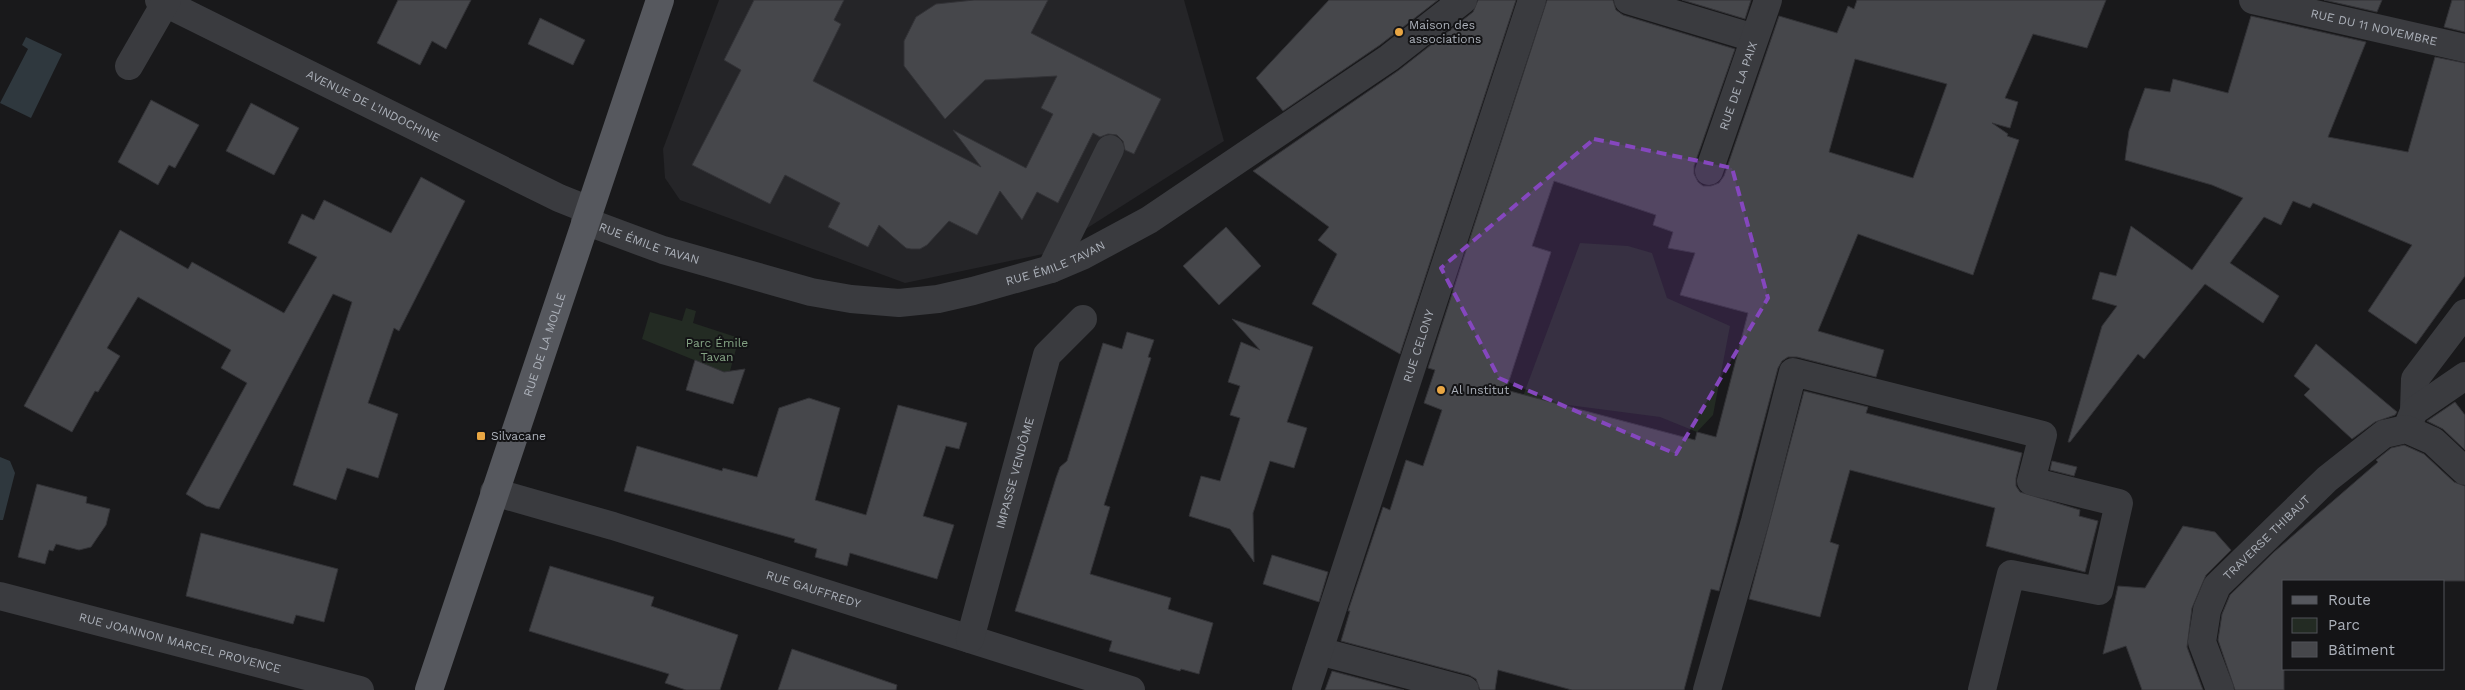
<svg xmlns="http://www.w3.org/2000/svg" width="2465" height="690" font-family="'Work Sans',sans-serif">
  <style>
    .built { fill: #252528 }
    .green { fill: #232b23 }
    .water { fill: #2f383e }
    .building { fill: #46474b; stroke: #333337; fill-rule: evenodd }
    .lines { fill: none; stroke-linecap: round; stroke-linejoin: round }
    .minor { stroke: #3a3b3f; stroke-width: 28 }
    .major { stroke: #56585e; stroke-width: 28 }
    .marked { fill: #8547be; fill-opacity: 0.2; stroke: #8547be; stroke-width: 4; stroke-dasharray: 10 6; stroke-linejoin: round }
    .poi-dot { fill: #e9a643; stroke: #141416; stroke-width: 2 }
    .labels { text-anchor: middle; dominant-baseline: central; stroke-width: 4; stroke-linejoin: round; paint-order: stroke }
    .poi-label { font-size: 12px; fill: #acb1ba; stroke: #141416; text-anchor: start }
    .street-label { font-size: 12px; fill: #acb1ba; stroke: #141416 }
    .park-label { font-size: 12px; fill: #84a384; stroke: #141416 }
  </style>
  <rect width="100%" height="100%" fill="#19191b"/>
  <path class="built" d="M719 0H1184L1224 141 1048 253 905 283 680 200 665 178 663 149Z"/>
  <path class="green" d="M1580 243 1628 246 1652 253 1667 298 1730 326 1713 415 1697 432 1660 417 1522 399Z
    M686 308 696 311 693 323 739 338 730 371 724 372 642 339 650 312 682 321Z"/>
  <path class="water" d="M26 37 62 54 31 118 0 103 28 49 22 45Z
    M0 457 10 461 15 473 3 520H0Z"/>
  <path class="building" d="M398 0H471L446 49 432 41 420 65 377 43Z
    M754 0H844L834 20 841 24 813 81 981 167 953 130 1026 168 1053 114 1041 108 1057 76 985 80 945 119 904 66V41L916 17 936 4 974 0H1048L1031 33 1161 99 1134 154 1125 150 1123 141 1117 135 1108 134 1100 137 1093 133 1058 203 1037 192 1022 220 1000 191 977 235 949 221 927 245 920 249H911L906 248 879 225 868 247 828 227 840 203 785 175 770 204 692 165 741 70 724 60Z
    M1329 0H1438L1380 45 1283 111 1256 78Z
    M1478 0H1516L1400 354 1312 304 1337 254 1318 240 1329 227 1253 171 1399 70 1473 12Z
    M1547 0H1613L1616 10 1623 15 1735 49 1694 166V174L1698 182 1703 186H1711L1719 183 1724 176 1779 16 1837 33 1848 6 1854 9 1857 0H2106L2087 48 2033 34 2005 98 2018 102 2010 128 1992 123 2008 134 2007 136 2019 140 1973 275 1858 234 1818 331 1884 350 1876 377 1797 357H1788L1782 361 1778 368 1719 591 1711 589 1684 690H1572L1498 670 1495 690H1480L1476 679 1469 675 1341 641 1350 611H1348L1383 507 1390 510 1406 460 1423 466 1442 410 1424 403 1435 370 1428 368ZM1855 59 1947 84 1913 178 1829 152ZM1554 181 1656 215 1653 225 1673 232 1668 248 1695 253 1680 295 1748 313 1716 437 1697 432 1695 440 1506 390 1551 252 1532 246Z
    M1682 0H1751L1745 19Z
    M2324 0H2382L2377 12Z
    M2452 0H2465V32L2444 27Z
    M2251 16 2366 42 2328 137 2408 152 2435 57 2465 63V276L2416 344 2368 311 2412 245 2313 203 2310 208 2293 201 2281 225 2264 217 2230 263 2279 296 2263 323 2205 284 2144 359 2138 354 2070 442H2068L2102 326 2117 306 2092 299 2100 272 2116 276 2131 226 2192 270 2243 198 2212 185 2125 160 2129 131 2145 88 2170 92 2173 79 2228 93Z
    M540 18 585 40 573 65 528 44Z
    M151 100 199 125 175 168 169 165 158 185 118 162Z
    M251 103 299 128 274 175 226 151Z
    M421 177 465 201 399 331 394 328 368 403 398 414 378 478 347 468 336 500 293 485 352 302 333 294 219 509 206 506 186 494 247 383 221 368 231 350 138 297 107 348 120 356 98 392 95 391 72 432 24 406 120 230 188 269 192 262 284 313 317 257 288 243 302 214 314 220 324 200 391 233Z
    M1226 227 1261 266 1219 305 1183 266Z
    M1232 319 1313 347 1287 422 1307 428 1294 468 1270 461 1253 513 1254 562 1230 529 1189 516 1201 476 1220 481 1240 418 1230 415 1240 386 1228 382 1241 342 1260 350Z
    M1127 332 1154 340 1148 357 1151 358 1104 505 1110 507 1090 574 1171 598 1168 609 1213 623 1199 674 1181 669 1180 671 1109 651 1112 641 1015 611 1056 478 1060 467 1067 461 1103 343 1122 349Z
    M2316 344 2397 412 2395 415 2375 422 2352 439 2304 395 2310 389 2294 376Z
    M695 360 724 372 745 369 733 404 686 390Z
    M1804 391 1868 407 1866 413 2022 453 2016 478V486L2020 492 2080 510 2079 516 2098 521 2085 572 1986 546 1995 508 1850 470 1830 542 1839 545 1820 617 1749 599Z
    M809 398 840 408 815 500 866 515 898 405 967 423 959 449 946 446 923 516 954 525 937 579 850 553 847 566 815 557 817 549 794 542 795 539 624 491 637 446 722 471 723 468 757 477 779 408Z
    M2455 402 2465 415V450L2443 429 2427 421Z
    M2404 445 2424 454 2454 482 2465 486V581H2284V690H2235L2218 640 2222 614 2230 595 2274 552 2378 462 2376 460 2391 448Z
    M2052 461 2077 467 2074 476 2050 470Z
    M37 484 87 497 86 503 110 509 106 525 91 547 79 550 56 544 53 551 49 550 45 564 18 557Z
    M2183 526 2215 532 2231 550 2206 575 2192 608 2187 647 2203 690H2142L2126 646 2103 654 2118 586 2145 588Z
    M201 533 338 569 324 622 296 615 293 624 186 596Z
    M1272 555 1328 572 1319 602 1263 584Z
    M550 566 654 597 651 606 738 635 720 690H686L665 683 669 674 529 631Z
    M792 649 897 685 896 690H778Z
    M1332 671 1404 690H1325Z"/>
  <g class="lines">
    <g class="minor">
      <path id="s1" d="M159 0 559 198 589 210"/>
      <path d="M1628 0 1754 38"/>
      <path id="s2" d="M2253 0 2465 48"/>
      <path d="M129 66 167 0"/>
      <path id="s3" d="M1709 171 1768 0"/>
      <path id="s4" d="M585 221 663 250 811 292 851 299 899 303 938 299 973 291 1051 269 1084 255 1149 220 1389 58 1463 0"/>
      <path d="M1051 269 1110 149"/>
      <path d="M2414 411 2415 379 2465 313"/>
      <path d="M2409 423 2414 411 2465 376"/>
      <path id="s5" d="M494 492 613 526 1131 690"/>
      <path id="s6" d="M0 596 360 690"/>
      <path id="s7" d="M970 639 1047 355 1083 319"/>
      <path d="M1319 651 1465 690"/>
      <path id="s8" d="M1306 690 1532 0"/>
      <path d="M1707 690 1755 521 1793 372 2043 435 2031 481 2119 503 2099 591 2011 574 1982 690"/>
      <path id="s9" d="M2220 690 2202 642 2207 610 2217 586 2327 479 2384 434 2406 429 2433 441 2465 471"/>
    </g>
    <path class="major" id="s10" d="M429 690 660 0"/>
  </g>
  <path class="marked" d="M1594 139 1732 168 1768 298 1676 454 1499 378 1441 268Z"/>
  <g class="poi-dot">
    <circle cx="1399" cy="32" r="5"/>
    <circle cx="1441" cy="390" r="5"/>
    <rect x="476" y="431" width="10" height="10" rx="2.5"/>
  </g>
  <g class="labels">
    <g class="poi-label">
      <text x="1409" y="25">Maison des<tspan x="1409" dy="14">associations</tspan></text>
      <text x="1451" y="390">Al Institut</text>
      <text x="491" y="436">Silvacane</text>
    </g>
    <g class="street-label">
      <text stroke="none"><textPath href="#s2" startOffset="124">RUE DU 11 NOVEMBRE</textPath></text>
      <text stroke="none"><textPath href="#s3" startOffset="90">RUE DE LA PAIX</textPath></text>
      <text stroke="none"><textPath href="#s1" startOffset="239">AVENUE DE L'INDOCHINE</textPath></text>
      <text stroke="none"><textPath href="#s4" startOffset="68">RUE ÉMILE TAVAN</textPath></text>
      <text stroke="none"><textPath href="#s4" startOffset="488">RUE ÉMILE TAVAN</textPath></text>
      <text stroke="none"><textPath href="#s10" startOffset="364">RUE DE LA MOLLE</textPath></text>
      <text stroke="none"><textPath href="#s8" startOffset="362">RUE CELONY</textPath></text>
      <text stroke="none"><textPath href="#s7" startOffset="172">IMPASSE VENDÔME</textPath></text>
      <text stroke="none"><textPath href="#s9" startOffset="179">TRAVERSE THIBAUT</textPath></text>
      <text stroke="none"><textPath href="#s5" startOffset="334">RUE GAUFFREDY</textPath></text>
      <text stroke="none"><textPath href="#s6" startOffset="186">RUE JOANNON MARCEL PROVENCE</textPath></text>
    </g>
    <g class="park-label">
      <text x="717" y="343">Parc Émile<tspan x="717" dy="14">Tavan</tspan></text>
    </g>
  </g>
  <rect x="2282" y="580" width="162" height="90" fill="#141416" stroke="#515358"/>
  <rect x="2292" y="596" width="25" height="8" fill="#56585e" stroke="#515358"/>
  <text x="2328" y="605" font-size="15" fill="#acb1ba">Route</text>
  <rect x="2292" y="618" width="25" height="15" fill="#232b23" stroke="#515358"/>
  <text x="2328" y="630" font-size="15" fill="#acb1ba">Parc</text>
  <rect x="2292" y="642" width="25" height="15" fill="#46474b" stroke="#515358"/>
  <text x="2328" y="655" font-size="15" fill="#acb1ba">Bâtiment</text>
</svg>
